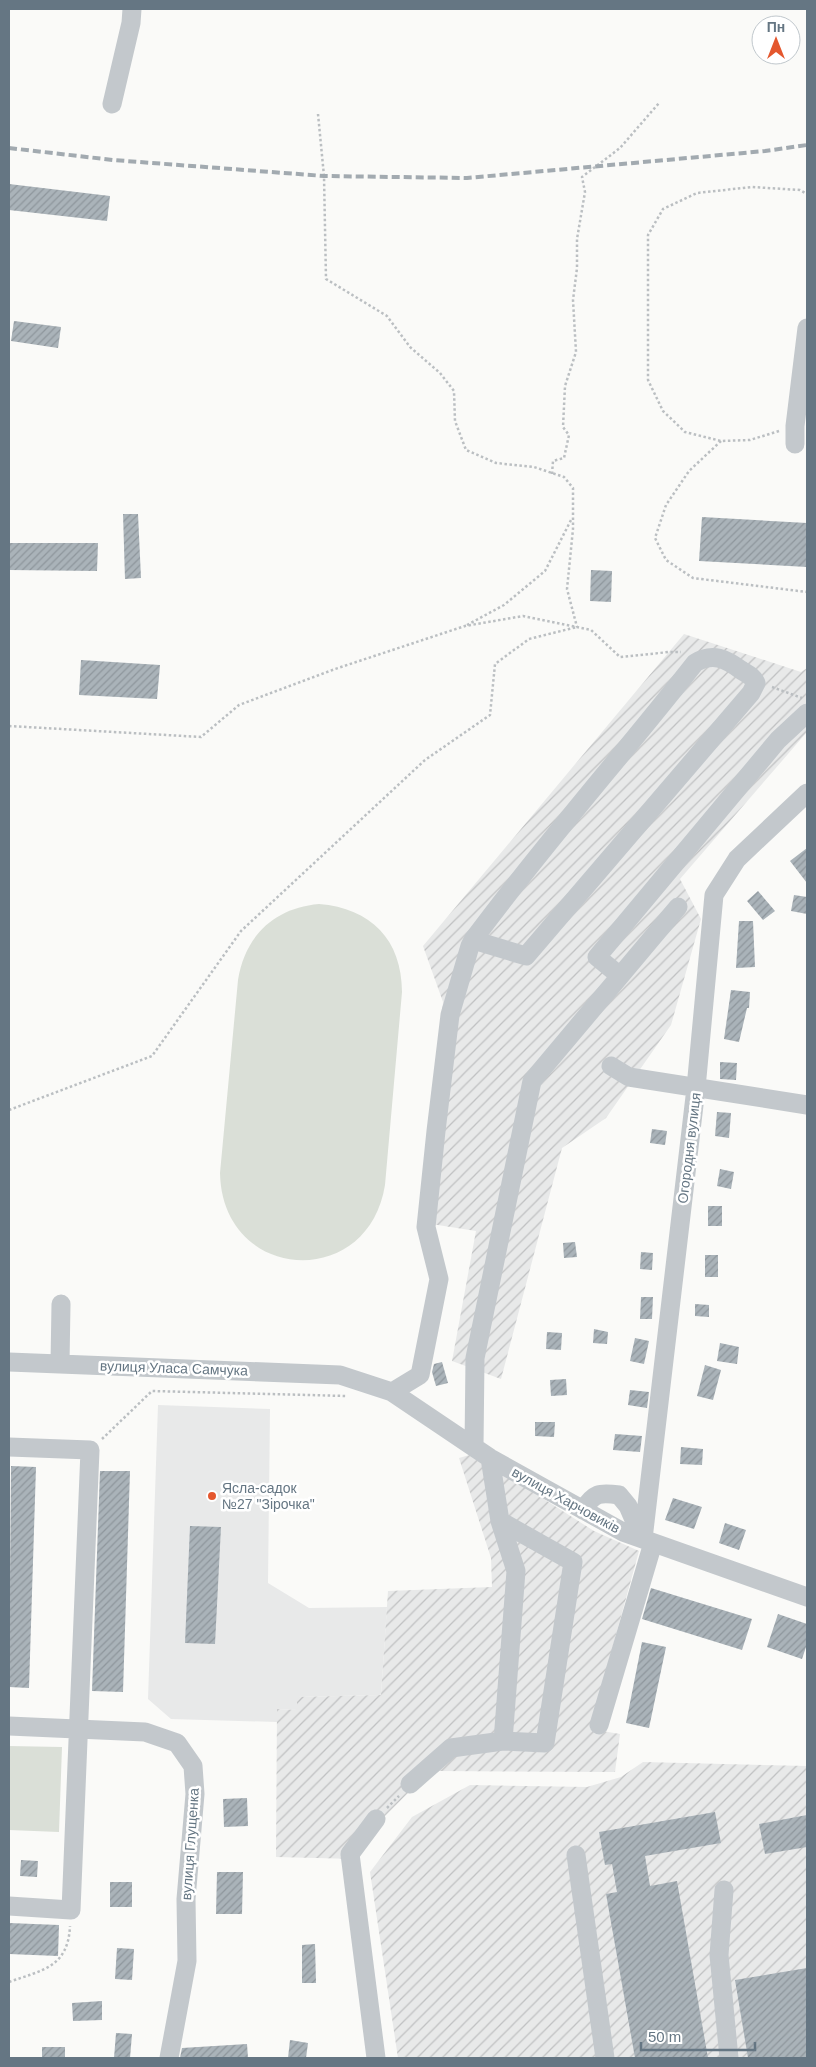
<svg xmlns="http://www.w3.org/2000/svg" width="816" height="2067" font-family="Arial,sans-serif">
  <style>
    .built { fill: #e8e9e9 }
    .industrial { fill: url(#industrial-furrows) }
    .grass { fill: #dadfd7 }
    .building { fill: url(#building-hatch) }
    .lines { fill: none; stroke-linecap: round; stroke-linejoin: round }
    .path { stroke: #bbbfc2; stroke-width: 2.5; stroke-dasharray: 2.5 2.5; stroke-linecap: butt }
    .minor { stroke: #c3c8cc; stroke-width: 19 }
    .rail { stroke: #a2aab0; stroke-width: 4; stroke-dasharray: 8 4; stroke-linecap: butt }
    .poi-dot { fill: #e4572e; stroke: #fff; stroke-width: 2 }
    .labels { text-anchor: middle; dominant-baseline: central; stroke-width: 5; stroke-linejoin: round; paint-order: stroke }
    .street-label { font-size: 14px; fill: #657683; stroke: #fff }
    .poi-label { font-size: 14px; fill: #657683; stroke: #fff; text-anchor: start }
  </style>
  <defs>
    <pattern id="industrial-furrows" width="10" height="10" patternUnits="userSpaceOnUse" patternTransform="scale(1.25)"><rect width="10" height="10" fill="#e8e9e9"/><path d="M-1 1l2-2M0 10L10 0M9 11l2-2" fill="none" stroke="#c0c1c2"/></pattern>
    <pattern id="building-hatch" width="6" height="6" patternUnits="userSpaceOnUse" patternTransform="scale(1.25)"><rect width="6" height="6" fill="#aab3b9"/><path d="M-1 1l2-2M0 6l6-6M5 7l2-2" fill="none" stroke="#8e969c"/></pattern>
  </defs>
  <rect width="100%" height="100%" fill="#fafaf8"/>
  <path class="built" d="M158 1405 270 1409 268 1583 309 1608 387 1607 381 1695 297 1697V1710L277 1709V1722L171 1719 148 1699Z"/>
  <path class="industrial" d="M684 634 801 672 807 668V732L680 879 701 919 671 1025 606 1118 562 1148 501 1379 452 1361 476 1231 425 1223 443 1002 423 946Z
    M473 1454 594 1531 639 1551 590 1729 620 1734 615 1772 439 1771 410 1791 384 1817 356 1859 276 1857 277 1709 297 1710V1697L381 1695 388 1591 492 1587 491 1558 459 1458Z
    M643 1762 807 1766V2058H398L370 1872 412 1817 470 1785 587 1787 621 1777Z"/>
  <path class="grass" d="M319 904C371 908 402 940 402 992L385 1185C368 1292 222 1282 220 1173L238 980C245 936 274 908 319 904Z
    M9 1746 62 1747 59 1832 9 1830Z"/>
  <path class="building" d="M9 184 110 196 107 221 9 210Z
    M14 321 61 327 58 348 11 341Z
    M123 514H138L141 578 125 579Z
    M702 517 807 523V567L699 561Z
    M9 543H98L97 571 9 570Z
    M591 570 612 571 611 602 590 601Z
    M81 660 160 665 157 699 79 695Z
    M807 848V883L790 861Z
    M758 891 775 911 763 920 747 901Z
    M794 895 807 897V914L791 911Z
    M739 921H753L755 967 736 968Z
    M731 990 750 992 749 1008H747L739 1042 724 1039Z
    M720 1062 737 1063 736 1080 720 1079Z
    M717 1112 731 1113 729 1138 715 1136Z
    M652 1129 667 1131 665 1145 650 1143Z
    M720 1169 734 1172 731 1189 717 1186Z
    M708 1206H722V1226H708Z
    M575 1242 577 1257 564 1258 563 1243Z
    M641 1252 653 1253 652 1270 640 1269Z
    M705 1255H718V1277H705Z
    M641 1297H653L652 1319H640Z
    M695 1304 709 1305V1317L695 1316Z
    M594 1329 608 1332 607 1344 593 1343Z
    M547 1332 562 1333 561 1350 546 1349Z
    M635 1338 649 1341 644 1364 630 1361Z
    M720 1343 739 1347 737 1364 717 1361Z
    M442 1362 448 1383 436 1386 432 1372 434 1364Z
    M705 1365 721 1370 713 1400 697 1396Z
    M566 1379 567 1395 551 1396 550 1380Z
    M630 1390 649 1392 647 1408 628 1405Z
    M535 1422H555L554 1437 535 1436Z
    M615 1434 642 1436 640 1452 613 1450Z
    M681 1447 703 1449 702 1465 680 1464Z
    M11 1466 36 1467 29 1688 9 1687Z
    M100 1471H130L123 1692 92 1691Z
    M673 1498 702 1507 694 1529 665 1520Z
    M725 1523 746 1530 739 1550 719 1543Z
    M190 1526 221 1527 215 1644 185 1643Z
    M651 1588 752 1619 742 1650 642 1619Z
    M778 1614 807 1624V1644L802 1659 767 1647Z
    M642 1642 666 1647 649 1728 626 1723Z
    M247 1798 248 1826 224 1827 223 1799Z
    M715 1812 721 1843 645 1856 650 1886 677 1881 708 2058H635L606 1894 617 1892 612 1864 605 1865 599 1832Z
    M807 1815V1847L765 1854 759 1824Z
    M21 1860 38 1861 37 1877 20 1876Z
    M217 1872H243L242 1914H216Z
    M110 1882H132V1907H110Z
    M9 1923 59 1925 58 1956 9 1954Z
    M315 1944 316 1983H302V1945Z
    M117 1948 134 1949 132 1980 115 1979Z
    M807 1968V2058H748L735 1980Z
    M102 2001V2020L73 2021 72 2003Z
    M116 2033 132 2034 130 2058H114Z
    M290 2040 308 2043 306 2058H288Z
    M247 2044 248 2058H180L182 2048Z
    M42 2047H65V2058H42Z"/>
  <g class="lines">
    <path class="path" d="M318 114 324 176 326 279 387 316 410 347 440 373 454 391 455 421 466 450 496 463 534 467 564 477 573 488V529L567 589 577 627
      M779 431 750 440 721 441 685 432 663 411 648 380V235L663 209 697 193 752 187 800 190 807 194
      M721 441 689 471 666 505 655 538 666 560 693 578 807 592
      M552 474 553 461 564 458 569 435 563 427 565 386 576 352 573 300 577 268V239L585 192 582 177 620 148 659 103
      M467 625 504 605 545 571 571 520
      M772 687 802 698
      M9 726 201 737 239 705 335 669 465 626 523 616 577 627 591 630 620 657 669 652H681
      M9 1110 152 1056 241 931 425 760 490 715 495 664 529 639 577 627
      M102 1439 152 1391 347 1396
      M387 1808 399 1796
      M9 1982C42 1970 68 1968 70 1926"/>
    <path class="minor" d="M112 104 131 23 132 9
      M795 444V426L807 328
      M620 976 597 957 778 740 807 713
      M611 1066 629 1077 807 1105
      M9 1362 340 1375 392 1392 490 1458 623 1532 807 1597
      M60 1364 61 1304
      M392 1392 420 1375 439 1279 426 1227 436 1131 450 1015 470 946 473 940C543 845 622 756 695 663 713 652 726 659 741 670 747 674 753 676 756 683L751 693 526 956 473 940
      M9 1447 90 1450 71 1910 9 1906
      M474 1447 475 1358 532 1081 678 907
      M583 1510C594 1493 599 1492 619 1495L628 1506 642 1538
      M500 1521 573 1562 545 1743 503 1741
      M643 1539 696 1088 714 895 737 859 807 793
      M599 1725 653 1543
      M9 1726 145 1732 177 1743 193 1766 195 1794 186 1899 187 1961 169 2058
      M410 1784 451 1748 503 1741 516 1571 500 1521 490 1458
      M576 1855 605 2058
      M724 1890 719 1955 729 2058
      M376 2058 350 1854 376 1819"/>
    <path class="rail" d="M9 148 113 160 324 176 467 178 765 151 807 145"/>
  </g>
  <circle class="poi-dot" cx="212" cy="1496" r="5"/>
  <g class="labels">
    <g class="street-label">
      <text transform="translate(689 1148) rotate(-83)">Огородня вулиця</text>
      <text transform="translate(174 1368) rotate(2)">вулиця Уласа Самчука</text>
      <text transform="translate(566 1500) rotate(29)">вулиця Харчовиків</text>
      <text transform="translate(190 1844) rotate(-86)">вулиця Глущенка</text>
    </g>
    <g class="poi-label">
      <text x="222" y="1488">Ясла-садок<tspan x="222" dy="16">№27 "Зірочка"</tspan></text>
    </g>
  </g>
  <rect width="816" height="2067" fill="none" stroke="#657683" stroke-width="20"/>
  <g transform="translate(776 40)"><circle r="24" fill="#ffffff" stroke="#c1c8cd"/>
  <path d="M0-4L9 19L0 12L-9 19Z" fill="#e4572e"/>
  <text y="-8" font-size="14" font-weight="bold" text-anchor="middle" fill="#657683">Пн</text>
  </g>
  <path d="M641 2042v8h114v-8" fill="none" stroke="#657683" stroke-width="2.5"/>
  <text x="648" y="2042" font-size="15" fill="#657683" stroke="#ffffff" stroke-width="4" paint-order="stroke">50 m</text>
</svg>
